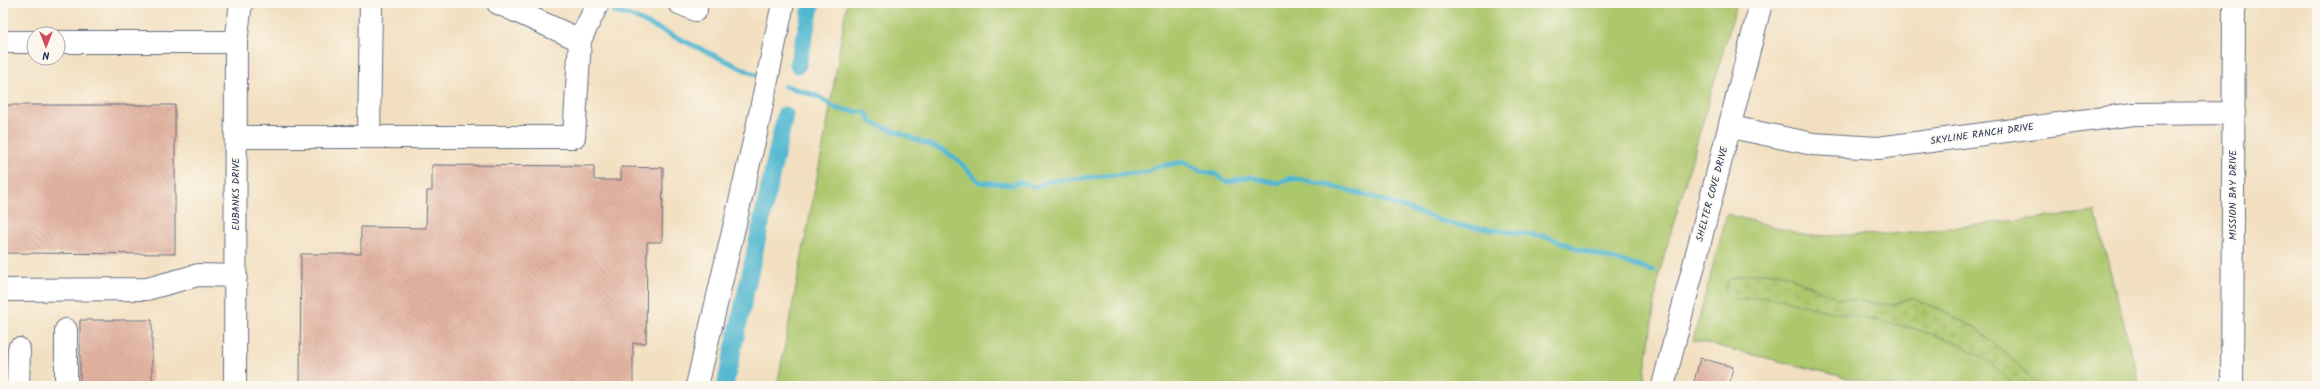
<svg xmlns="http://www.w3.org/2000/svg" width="2320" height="389" font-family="Kalam,sans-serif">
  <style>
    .green { fill: #adc76d; stroke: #647b66 }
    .wetland { fill: url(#wetland-marsh); stroke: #647b66 }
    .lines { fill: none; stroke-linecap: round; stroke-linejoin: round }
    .stream { stroke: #51b7d0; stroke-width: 5 }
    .canal { stroke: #51b7d0; stroke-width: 17 }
    .building { fill: url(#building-back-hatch) }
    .minor-casing { stroke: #666d80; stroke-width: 24 }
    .minor { stroke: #fff; stroke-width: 22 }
    .labels { text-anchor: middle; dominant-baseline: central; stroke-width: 3; stroke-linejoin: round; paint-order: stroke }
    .street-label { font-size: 10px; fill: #1b2f5e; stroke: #fbf7ec }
  </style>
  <defs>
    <pattern id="wetland-marsh" width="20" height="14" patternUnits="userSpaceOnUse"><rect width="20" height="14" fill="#adc76d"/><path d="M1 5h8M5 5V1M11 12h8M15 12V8" fill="none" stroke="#94ab61"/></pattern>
    <pattern id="building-back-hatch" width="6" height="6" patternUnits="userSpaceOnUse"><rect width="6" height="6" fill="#e3b3a1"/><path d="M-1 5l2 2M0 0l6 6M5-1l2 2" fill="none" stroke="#c29a8d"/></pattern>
  </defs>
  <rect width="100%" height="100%" fill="#fbf7ec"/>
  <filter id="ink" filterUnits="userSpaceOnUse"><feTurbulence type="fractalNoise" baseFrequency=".025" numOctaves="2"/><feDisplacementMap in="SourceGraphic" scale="8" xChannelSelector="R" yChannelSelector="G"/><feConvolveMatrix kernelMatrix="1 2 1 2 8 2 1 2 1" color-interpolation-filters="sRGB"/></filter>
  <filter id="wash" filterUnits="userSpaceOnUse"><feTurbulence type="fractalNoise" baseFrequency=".012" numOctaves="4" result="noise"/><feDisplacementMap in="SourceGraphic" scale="16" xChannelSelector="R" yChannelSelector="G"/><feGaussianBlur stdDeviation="0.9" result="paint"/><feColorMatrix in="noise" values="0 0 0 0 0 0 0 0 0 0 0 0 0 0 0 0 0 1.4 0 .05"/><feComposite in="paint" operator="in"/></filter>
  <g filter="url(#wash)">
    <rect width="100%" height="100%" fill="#f2dfc0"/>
    <path class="green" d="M847 3H1737L1659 274 1643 386H777L828 120Z
      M2095 212 2140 386H1881L1693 340 1727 214 1808 236 1891 234Z"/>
    <path class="wetland" d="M1779 272 1837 298 1890 305 1911 298 1934 307 1977 329 2016 363 2039 386H2014L1991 363 1958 343 1912 328 1818 309 1785 300 1767 297 1735 299 1725 293 1727 281 1746 274Z"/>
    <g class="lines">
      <path class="stream" d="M614 12 631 16 756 75
        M785 86 817 96 838 109 867 113 871 122 943 150 958 160 979 182 1013 185 1018 182 1036 187 1050 181 1147 172 1155 167 1184 162 1203 172 1215 174 1227 182 1249 177 1278 183 1290 178 1324 184 1373 197 1451 224 1548 237 1581 250 1654 271"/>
      <path class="canal" d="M798 65 812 3
        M725 386 785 115"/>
    </g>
    <g id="blocks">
      <path class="building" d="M3 105H175V254L3 253Z
        M432 165 594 166V180H621V167L663 168 662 242H647L646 343H633V386H300L301 254H361V227L426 228 427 191H432Z
        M80 320H152V386H80Z
        M1700 358 1733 367 1729 386H1693Z"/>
    </g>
  </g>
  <g filter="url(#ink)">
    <use href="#blocks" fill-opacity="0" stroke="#666d80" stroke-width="1"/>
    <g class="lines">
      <g class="minor-casing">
        <path id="minor" d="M498 3 580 40
          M679 3 696 10
          M3 42H34
          M58 42H236
          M1731 127 1813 144 1878 148 2134 114 2234 113
          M236 137H574L580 40 598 3
          M369 137 371 3
          M3 290 147 289 198 275 236 276
          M66 330V386
          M18 386 19 349
          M235 386 236 42 241 3
          M697 386 756 133 783 3
          M1663 386 1761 3
          M2232 386 2234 3"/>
      </g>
      <use href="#minor" class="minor"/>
    </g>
  </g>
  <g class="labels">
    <g class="street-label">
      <text transform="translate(1982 134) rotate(-8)">SKYLINE RANCH DRIVE</text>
      <text transform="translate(236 194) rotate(-90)">EUBANKS DRIVE</text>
      <text transform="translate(1712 194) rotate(-75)">SHELTER COVE DRIVE</text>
      <text transform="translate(2233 195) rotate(-90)">MISSION BAY DRIVE</text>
    </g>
  </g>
  <rect width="2320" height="389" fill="none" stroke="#fbf7ec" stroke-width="16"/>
  <g transform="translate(46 46) rotate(180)"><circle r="19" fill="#fbf7ec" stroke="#a1a7b3"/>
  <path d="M0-3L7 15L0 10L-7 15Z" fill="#d1495b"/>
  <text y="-6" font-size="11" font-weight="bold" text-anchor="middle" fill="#1b2f5e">N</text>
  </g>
</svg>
